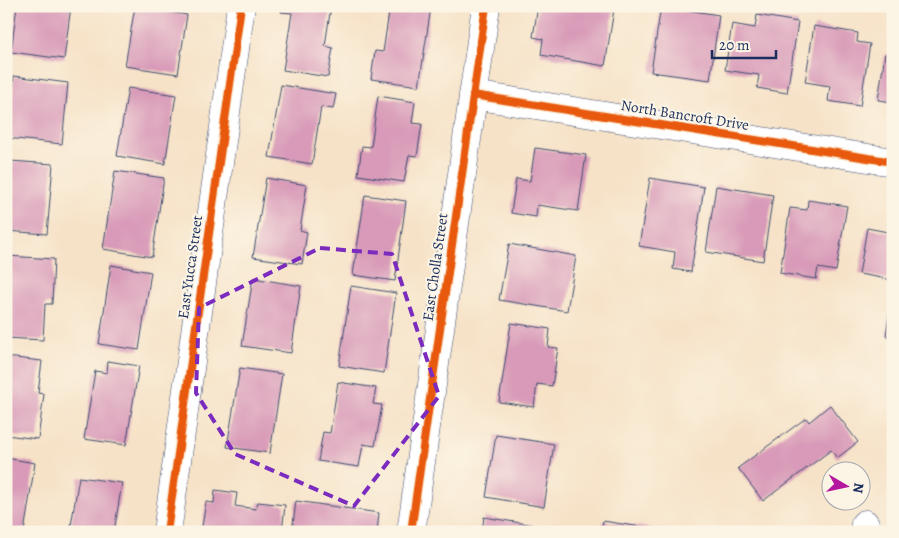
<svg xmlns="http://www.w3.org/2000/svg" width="899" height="538" font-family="Alegreya,serif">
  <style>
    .building { fill: #d89ab8 }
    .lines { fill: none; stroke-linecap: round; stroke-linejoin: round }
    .minor-casing { stroke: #3c4a6e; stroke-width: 29 }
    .minor { stroke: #fff; stroke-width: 28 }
    .cycleway-casing { stroke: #fcf5e5; stroke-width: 11 }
    .cycleway { stroke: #e8590c; stroke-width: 8 }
    .marked { fill: none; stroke: #7b2cbf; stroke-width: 4; stroke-dasharray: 10 6; stroke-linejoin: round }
    .labels { text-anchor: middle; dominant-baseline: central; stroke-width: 4; stroke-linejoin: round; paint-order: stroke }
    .street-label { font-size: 15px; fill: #1b2f5e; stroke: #fcf5e5 }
  </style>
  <rect width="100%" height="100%" fill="#fcf5e5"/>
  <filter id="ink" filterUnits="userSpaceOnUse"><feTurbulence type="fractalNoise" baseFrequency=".02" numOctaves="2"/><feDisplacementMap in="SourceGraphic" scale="10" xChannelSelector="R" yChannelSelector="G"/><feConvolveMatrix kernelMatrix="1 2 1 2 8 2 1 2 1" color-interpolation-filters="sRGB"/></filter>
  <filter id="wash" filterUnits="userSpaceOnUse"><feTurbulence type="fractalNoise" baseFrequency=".0096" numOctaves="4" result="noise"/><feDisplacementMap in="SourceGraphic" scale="20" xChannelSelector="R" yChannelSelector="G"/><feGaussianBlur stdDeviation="1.12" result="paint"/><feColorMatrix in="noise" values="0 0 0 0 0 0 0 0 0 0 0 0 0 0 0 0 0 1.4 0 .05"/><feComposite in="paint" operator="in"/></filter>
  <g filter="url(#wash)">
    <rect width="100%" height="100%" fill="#f6e2c7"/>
    <g id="blocks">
      <path class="building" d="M17 6H71L64 59 11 52Z
        M135 6 187 15 178 74 125 66Z
        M282 6H331L325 46 333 48 328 77 283 70 292 13 281 12Z
        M390 6 431 7 419 86 371 79 375 51 383 52Z
        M538 6H598L614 9 605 66 541 55 543 39 533 37Z
        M661 6 719 15 710 80 651 72Z
        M757 15 798 22 787 93 757 88 759 75 725 70 732 24 755 28Z
        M814 26 858 33 857 42 870 44 860 106 828 101 830 86 805 82Z
        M885 54 893 55V102L878 100Z
        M14 76 68 83 62 144 7 138Z
        M281 85 336 94 333 109 321 107 312 164 269 157Z
        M128 88 176 95 165 164 117 156Z
        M378 96 415 102 412 123 422 124 417 156 409 155 404 182 358 175 362 146 371 147Z
        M535 148 586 155 578 211 537 205 536 217 511 213 516 179 530 181Z
        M10 161 53 164 47 234 6 231Z
        M115 171 164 178 152 257 103 249Z
        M266 178 307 185 300 230 307 232 302 264 253 257Z
        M650 178 704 187 691 272 673 269 675 252 639 246Z
        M716 186 773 195 763 261 706 252Z
        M365 195 406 201 395 281 353 275Z
        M808 200 847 206 836 271 818 268 816 279 780 273 790 208 807 210Z
        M867 228 893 233V280L859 274Z
        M509 244 576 256 567 311 499 300Z
        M7 256 54 259 52 304H45L43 340 6 338Z
        M111 265 151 272 139 350 99 344Z
        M253 278 301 286 291 353 242 346Z
        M351 286 396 293 384 373 339 366Z
        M890 309 893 310V337L886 336Z
        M511 323 550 329 548 347 558 348 552 386 537 384 534 407 499 402Z
        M6 357 42 361 38 393 44 394 38 439 6 435Z
        M108 361 139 366 126 445 84 439 95 371 107 373Z
        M240 368 282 374 270 453 227 447Z
        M338 382 376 388 373 404 382 405 375 446 363 444 359 467 318 461 323 432 330 433Z
        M830 405 858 442 837 458 831 450 763 501 738 468 806 418 809 422Z
        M496 435 554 444 544 507 486 497Z
        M6 458 35 463 24 532H6Z
        M79 477 122 483 114 532H70Z
        M215 490 237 493 235 506 256 509 258 502 285 505 282 532H201L206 502 214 503Z
        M296 501 379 513 377 532H292Z
        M484 517 533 525 532 532H482Z
        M603 521 667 531V532H601Z"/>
    </g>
  </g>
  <g filter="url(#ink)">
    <use href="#blocks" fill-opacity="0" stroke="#3c4a6e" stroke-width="1"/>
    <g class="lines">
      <g class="minor-casing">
        <path id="minor" d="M473 95 893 162
          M167 532 241 6
          M411 532 486 6
          M864 532 865 524"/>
      </g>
      <use href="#minor" class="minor"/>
      <g class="cycleway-casing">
        <path id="cycleway" d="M473 95 893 162
          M167 532 241 6
          M411 532 486 6"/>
      </g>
      <use href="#cycleway" class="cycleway"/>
    </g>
  </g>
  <path class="marked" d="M320 248 392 254 439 396 354 506 235 454 196 393 199 308Z"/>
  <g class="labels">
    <g class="street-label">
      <text transform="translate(685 115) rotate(9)">North Bancroft Drive</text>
      <text transform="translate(190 267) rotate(-82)">East Yucca Street</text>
      <text transform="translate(435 267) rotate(-82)">East Cholla Street</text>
    </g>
  </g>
  <rect width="899" height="538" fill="none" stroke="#fcf5e5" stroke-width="25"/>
  <g transform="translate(846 486) rotate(99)"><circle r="24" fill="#fcf5e5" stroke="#a2a6af"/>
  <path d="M0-4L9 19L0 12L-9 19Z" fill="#b5179e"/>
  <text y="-8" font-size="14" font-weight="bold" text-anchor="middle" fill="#1b2f5e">N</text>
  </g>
  <path d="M712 50v8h64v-8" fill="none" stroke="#1b2f5e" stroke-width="2.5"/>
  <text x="719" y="50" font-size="15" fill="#1b2f5e" stroke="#fcf5e5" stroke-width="4" paint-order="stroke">20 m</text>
</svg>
